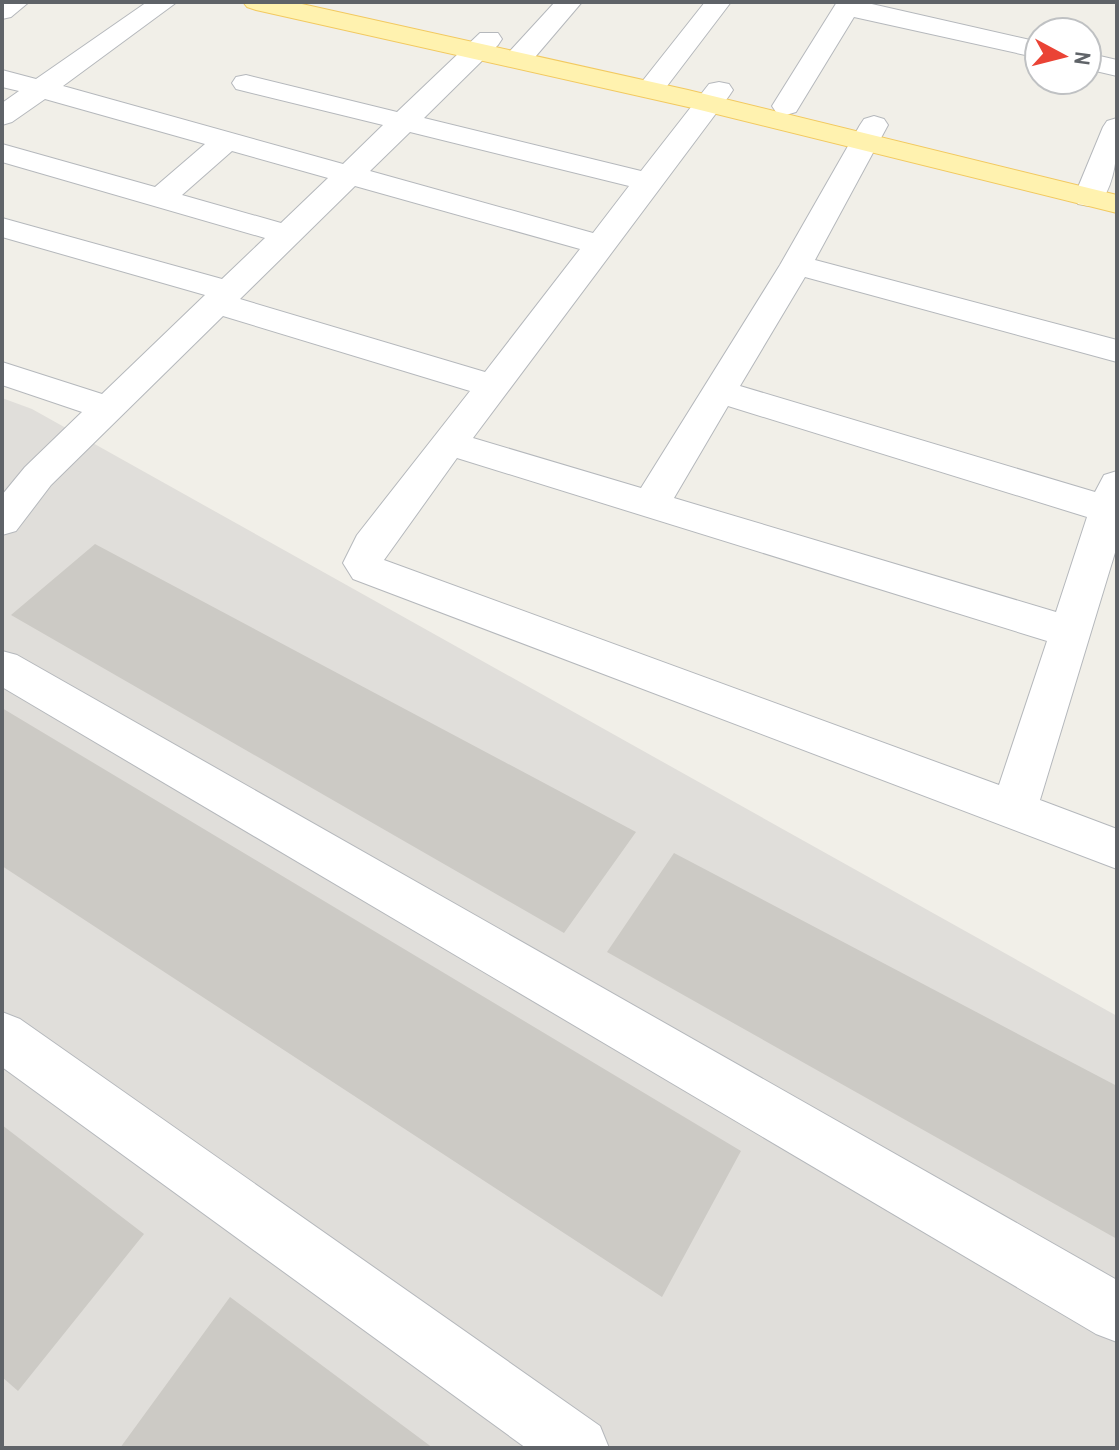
<svg xmlns="http://www.w3.org/2000/svg" width="1119" height="1450" font-family="'Archivo Narrow',sans-serif">
  <style>
    .industrial { fill: #e0deda }
    .building { fill: #cccac5 }
    .lines { fill: none; stroke-linecap: round; stroke-linejoin: round }
    .minor-casing { stroke: #b5b8bc; stroke-width: 2 }
    .major-casing { stroke: #f2c960; stroke-width: 2 }
    .minor { fill: #fff; fill-rule: evenodd }
    .major { fill: #fff2af; fill-rule: evenodd }
  </style>
  <rect width="100%" height="100%" fill="#f1efe8"/>
  <path class="industrial" d="M2 398 32 409 1117 1016V1448H2Z"/>
  <path class="building" d="M95 544 636 832 564 933 11 615Z
    M2 708 741 1151 662 1297 2 866Z
    M674 853 1117 1086V1239L607 952Z
    M2 1125 144 1234 18 1391 2 1377Z
    M230 1297 433 1448H120Z"/>
  <g class="lines">
    <g class="minor-casing">
      <path id="minor" d="M2 2H29L11 17 2 19Z
        M147 2H177L63 86 343 164 383 125 236 89 232 83 236 77 246 75 397 112 480 33H498L502 39 498 45 424 118 641 171 709 84 719 82 729 84 733 90 729 96 473 438 641 488 780 265 860 125 864 119 874 116 884 119 888 125 815 260 1117 340V362L805 277 740 386 1095 492 1104 475 1117 471V546L1040 800 1117 829V869L353 579 343 563 357 535 470 391 223 316 51 485 16 531 2 535V495L25 467 82 412 2 385V362L102 394 205 295 2 237V218L222 279 265 238 2 162V144L155 187 205 144 45 99 12 122 2 125V103L19 91 2 87V70L36 79ZM410 132 629 186 593 233 370 171ZM232 151 328 178 281 223 182 195ZM355 186 580 249 485 372 240 299ZM728 406 1087 517 1056 612 674 498ZM457 458 1047 641 999 785 384 560Z
        M555 2H582L530 63H510L506 57 510 51Z
        M705 2H731L661 94 651 96 641 94 637 88Z
        M837 2H863L1039 42V58L854 17 796 112 786 115 776 112 772 106Z
        M1087 53 1117 60V76L1087 69Z
        M1117 118C1117 149 1118 177 1100 204L1089 206 1078 204 1074 197 1103 127 1107 121Z
        M2 651 17 655 1117 1280V1342L1096 1334 2 687Z
        M2 1012 20 1019 600 1426 609 1448H526L2 1067Z"/>
    </g>
    <g class="major-casing">
      <path id="major" d="M243 2H293L688 90 1117 195V213L688 107 256 10 247 7Z"/>
    </g>
    <use href="#minor" class="minor"/>
    <use href="#major" class="major"/>
  </g>
  <rect width="1119" height="1450" fill="none" stroke="#5f6368" stroke-width="8"/>
  <g transform="translate(1063 56) rotate(97)"><circle r="38" fill="#ffffff" stroke="#bfc1c3" stroke-width="2"/>
  <path d="M0-6L14 30L0 20L-14 30Z" fill="#ea4335"/>
  <text y="-12" font-size="22" font-weight="bold" text-anchor="middle" fill="#5f6368">N</text>
  </g>
</svg>
